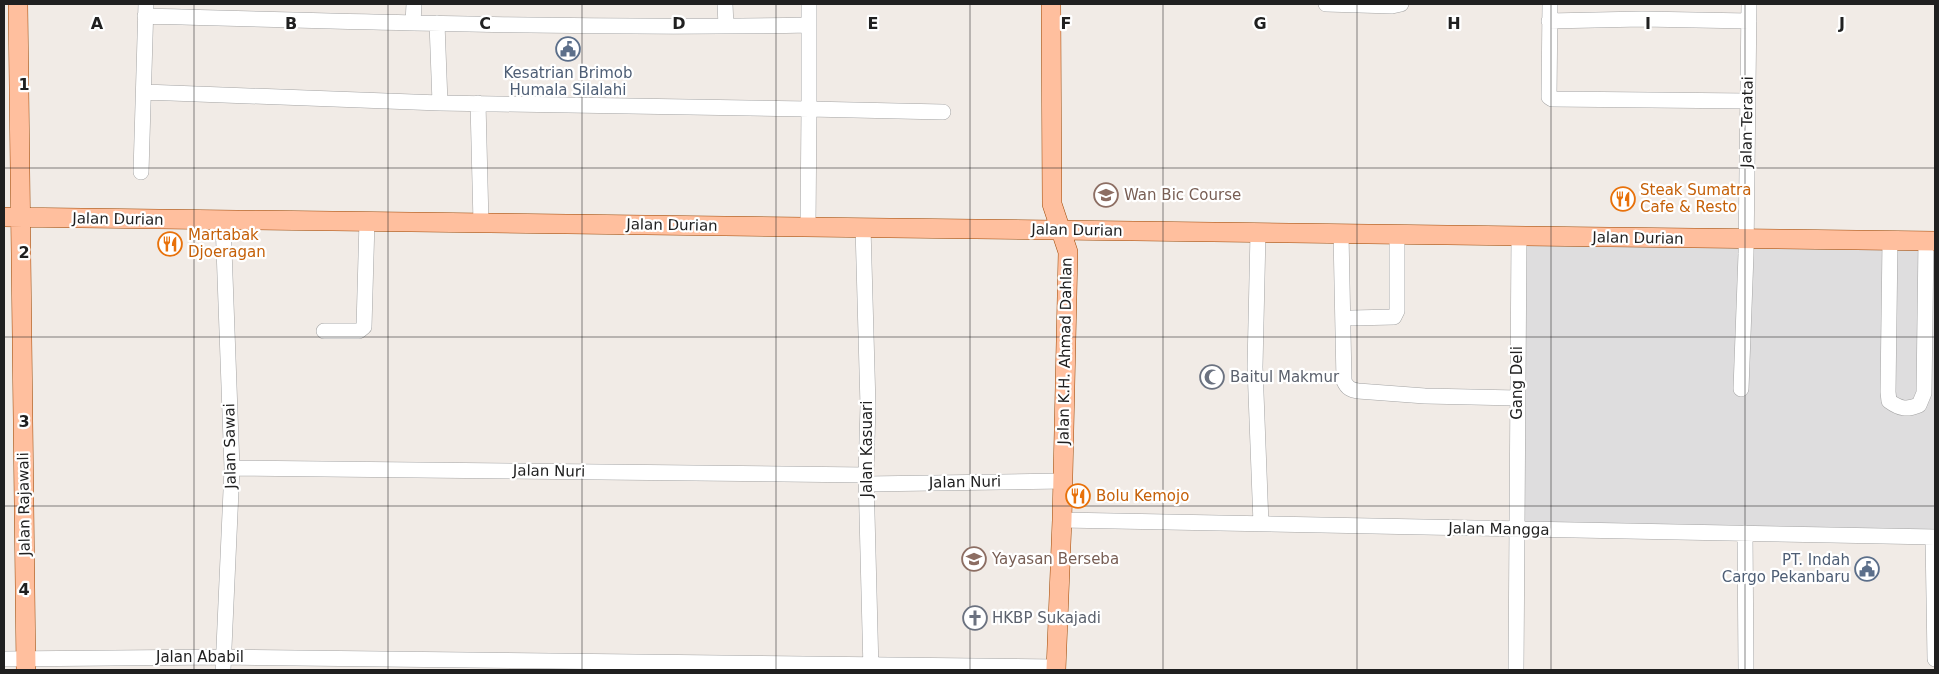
<svg xmlns="http://www.w3.org/2000/svg" width="1939" height="674" font-family="'DejaVu Sans',sans-serif">
  <style>
    .residential { fill: #deddde }
    .lines { fill: none; stroke-linecap: round; stroke-linejoin: round }
    .minor-casing { stroke: #a4a4a4; stroke-width: 16 }
    .major-casing { stroke: #9d4600; stroke-width: 20 }
    .minor { stroke: #fff; stroke-width: 15 }
    .major { stroke: #ffbf9e; stroke-width: 19 }
    .grid { fill: none; stroke: #202020; stroke-width: 1; stroke-opacity: 0.55 }
    .labels { text-anchor: middle; dominant-baseline: central; stroke-width: 4.5; stroke-linejoin: round; paint-order: stroke }
    .service-label { font-size: 15px; fill: #4e5e75; stroke: #fff }
    .street-label { font-size: 15px; fill: #202020; stroke: #fff }
    .food-label { font-size: 15px; fill: #c56008; stroke: #fff; text-anchor: start }
    .education-label { font-size: 15px; fill: #785e54; stroke: #fff; text-anchor: start }
    .worship-label { font-size: 15px; fill: #5b616d; stroke: #fff; text-anchor: start }
    .grid-label { font-size: 16px; text-anchor: middle; font-weight: bold; fill: #202020; stroke: #fff; stroke-width: 4.5; stroke-linejoin: round; paint-order: stroke }
  </style>
  <rect width="100%" height="100%" fill="#f1ebe6"/>
  <path class="residential" d="M1522 242 1935 243V536L1520 526Z"/>
  <g class="lines">
    <g class="minor-casing">
      <path id="minor" d="M725 4 726 26
        M809 4V109L943 112
        M1326 4 1392 6 1401 4
        M1550 4 1549 97 1552 99 1748 101
        M145 16C366 22 588 29 809 25
        M1549 21 1642 19 1749 21
        M413 23 414 4
        M437 23 440 103
        M144 92 440 103 809 109 808 226
        M478 103 481 223
        M141 172 146 4
        M863 227 868 406 866 475 871 670
        M1258 233 1255 367 1261 524
        M1341 234 1344 381C1347 388 1351 390 1358 391L1425 396 1517 398
        M1890 242 1888 392 1889 401C1900 409 1907 410 1919 405L1924 393 1926 241
        M1352 318 1394 317 1397 311V235
        M324 331H359L364 327 367 221
        M1741 389 1746 254 1749 4
        M232 468 866 475
        M866 484 1063 481
        M1062 520 1935 537
        M1745 533 1746 670
        M1933 537 1935 659
        M4 659 222 657 1056 667
        M223 670 232 468 223 221
        M1516 670 1519 237"/>
    </g>
    <g class="major-casing">
      <path id="major" d="M18 4 26 670
        M1051 4 1052 204 1068 252 1062 520 1056 670
        M4 217 1935 241"/>
    </g>
    <use href="#minor" class="minor"/>
    <use href="#major" class="major"/>
  </g>
  <path class="grid" d="M194 4V670M388 4V670M582 4V670M776 4V670M970 4V670M1163 4V670M1357 4V670M1551 4V670M1745 4V670M4 168H1935M4 337H1935M4 506H1935"/>
  <defs>
    <g id="civic-ring" transform="scale(1.25)"><circle r="9.5" fill="#fff" stroke="#5c6f8a" stroke-width="1.5"/><path d="M-.6-6.5H3V-4.5H.6V-3L4-1V1h2V6H-6V1h2V-1L-.6-3ZM-1.2 2.5V6h2.4V2.5Z" fill="#5c6f8a"/></g>
    <g id="school-ring" transform="scale(1.25)"><circle r="9.5" fill="#fff" stroke="#8d6e63" stroke-width="1.5"/><path d="M0-5L7-2L0 1L-7-2ZM-4 1L0 2.5L4 1V4Q0 6-4 4Z" fill="#8d6e63"/></g>
    <g id="restaurant-ring" transform="scale(1.25)"><circle r="9.5" fill="#fff" stroke="#e8710a" stroke-width="1.5"/><path d="M-5-6h1v4h1v-4h1v4h1v-4h1v5L-1.5 .5V6h-2V.5L-5-1ZM5-6V6H3V1.5H1.5Q1.5-4 5-6Z" fill="#e8710a"/></g>
    <g id="mosque-ring" transform="scale(1.25)"><circle r="9.5" fill="#fff" stroke="#6b7280" stroke-width="1.5"/><path d="M3.5-4.9A6 6 0 1 0 3.5 4.9A5 5 0 1 1 3.5-4.9Z" fill="#6b7280"/></g>
    <g id="church-ring" transform="scale(1.25)"><circle r="9.5" fill="#fff" stroke="#6b7280" stroke-width="1.5"/><path d="M-1.2-6h2.4v3.5h3.3v2.4h-3.3V6h-2.4V-.1h-3.3v-2.4h3.3Z" fill="#6b7280"/></g>
  </defs>
  <g fill-rule="evenodd">
    <use href="#civic-ring" x="568" y="49"/>
    <use href="#school-ring" x="1106" y="195"/>
    <use href="#restaurant-ring" x="1623" y="199"/>
    <use href="#restaurant-ring" x="170" y="244"/>
    <use href="#mosque-ring" x="1212" y="377"/>
    <use href="#restaurant-ring" x="1078" y="496"/>
    <use href="#school-ring" x="974" y="559"/>
    <use href="#civic-ring" x="1867" y="569"/>
    <use href="#church-ring" x="975" y="618"/>
  </g>
  <g class="labels">
    <g class="service-label">
      <text x="568" y="73">Kesatrian Brimob<tspan x="568" dy="17">Humala Silalahi</tspan></text>
      <text x="1850" y="560" text-anchor="end">PT. Indah<tspan x="1850" dy="17">Cargo Pekanbaru</tspan></text>
    </g>
    <g class="street-label">
      <text transform="translate(1747 122) rotate(-89)">Jalan Teratai</text>
      <text transform="translate(118 219) rotate(1)">Jalan Durian</text>
      <text transform="translate(672 225) rotate(1)">Jalan Durian</text>
      <text transform="translate(1077 230) rotate(1)">Jalan Durian</text>
      <text transform="translate(1638 238) rotate(1)">Jalan Durian</text>
      <text transform="translate(1065 351) rotate(-89)">Jalan K.H. Ahmad Dahlan</text>
      <text transform="translate(1517 383) rotate(-90)">Gang Deli</text>
      <text transform="translate(230 446) rotate(-91)">Jalan Sawai</text>
      <text transform="translate(867 449) rotate(-90)">Jalan Kasuari</text>
      <text transform="translate(549 471) rotate(1)">Jalan Nuri</text>
      <text transform="translate(965 482) rotate(-1)">Jalan Nuri</text>
      <text transform="translate(24 504) rotate(-91)">Jalan Rajawali</text>
      <text transform="translate(1499 529) rotate(1)">Jalan Mangga</text>
      <text x="200" y="657">Jalan Ababil</text>
    </g>
    <g class="food-label">
      <text x="1640" y="190">Steak Sumatra<tspan x="1640" dy="17">Cafe &amp; Resto</tspan></text>
      <text x="188" y="235">Martabak<tspan x="188" dy="17">Djoeragan</tspan></text>
      <text x="1096" y="496">Bolu Kemojo</text>
    </g>
    <g class="education-label">
      <text x="1124" y="195">Wan Bic Course</text>
      <text x="992" y="559">Yayasan Berseba</text>
    </g>
    <g class="worship-label">
      <text x="1230" y="377">Baitul Makmur</text>
      <text x="992" y="618">HKBP Sukajadi</text>
    </g>
  </g>
  <g class="grid-label">
    <text x="97" y="29">A</text>
    <text x="291" y="29">B</text>
    <text x="485" y="29">C</text>
    <text x="679" y="29">D</text>
    <text x="873" y="29">E</text>
    <text x="1066" y="29">F</text>
    <text x="1260" y="29">G</text>
    <text x="1454" y="29">H</text>
    <text x="1648" y="29">I</text>
    <text x="1842" y="29">J</text>
    <text x="24" y="90">1</text>
    <text x="24" y="258">2</text>
    <text x="24" y="427">3</text>
    <text x="24" y="595">4</text>
  </g>
  <rect width="1939" height="674" fill="none" stroke="#202020" stroke-width="10"/>
</svg>
